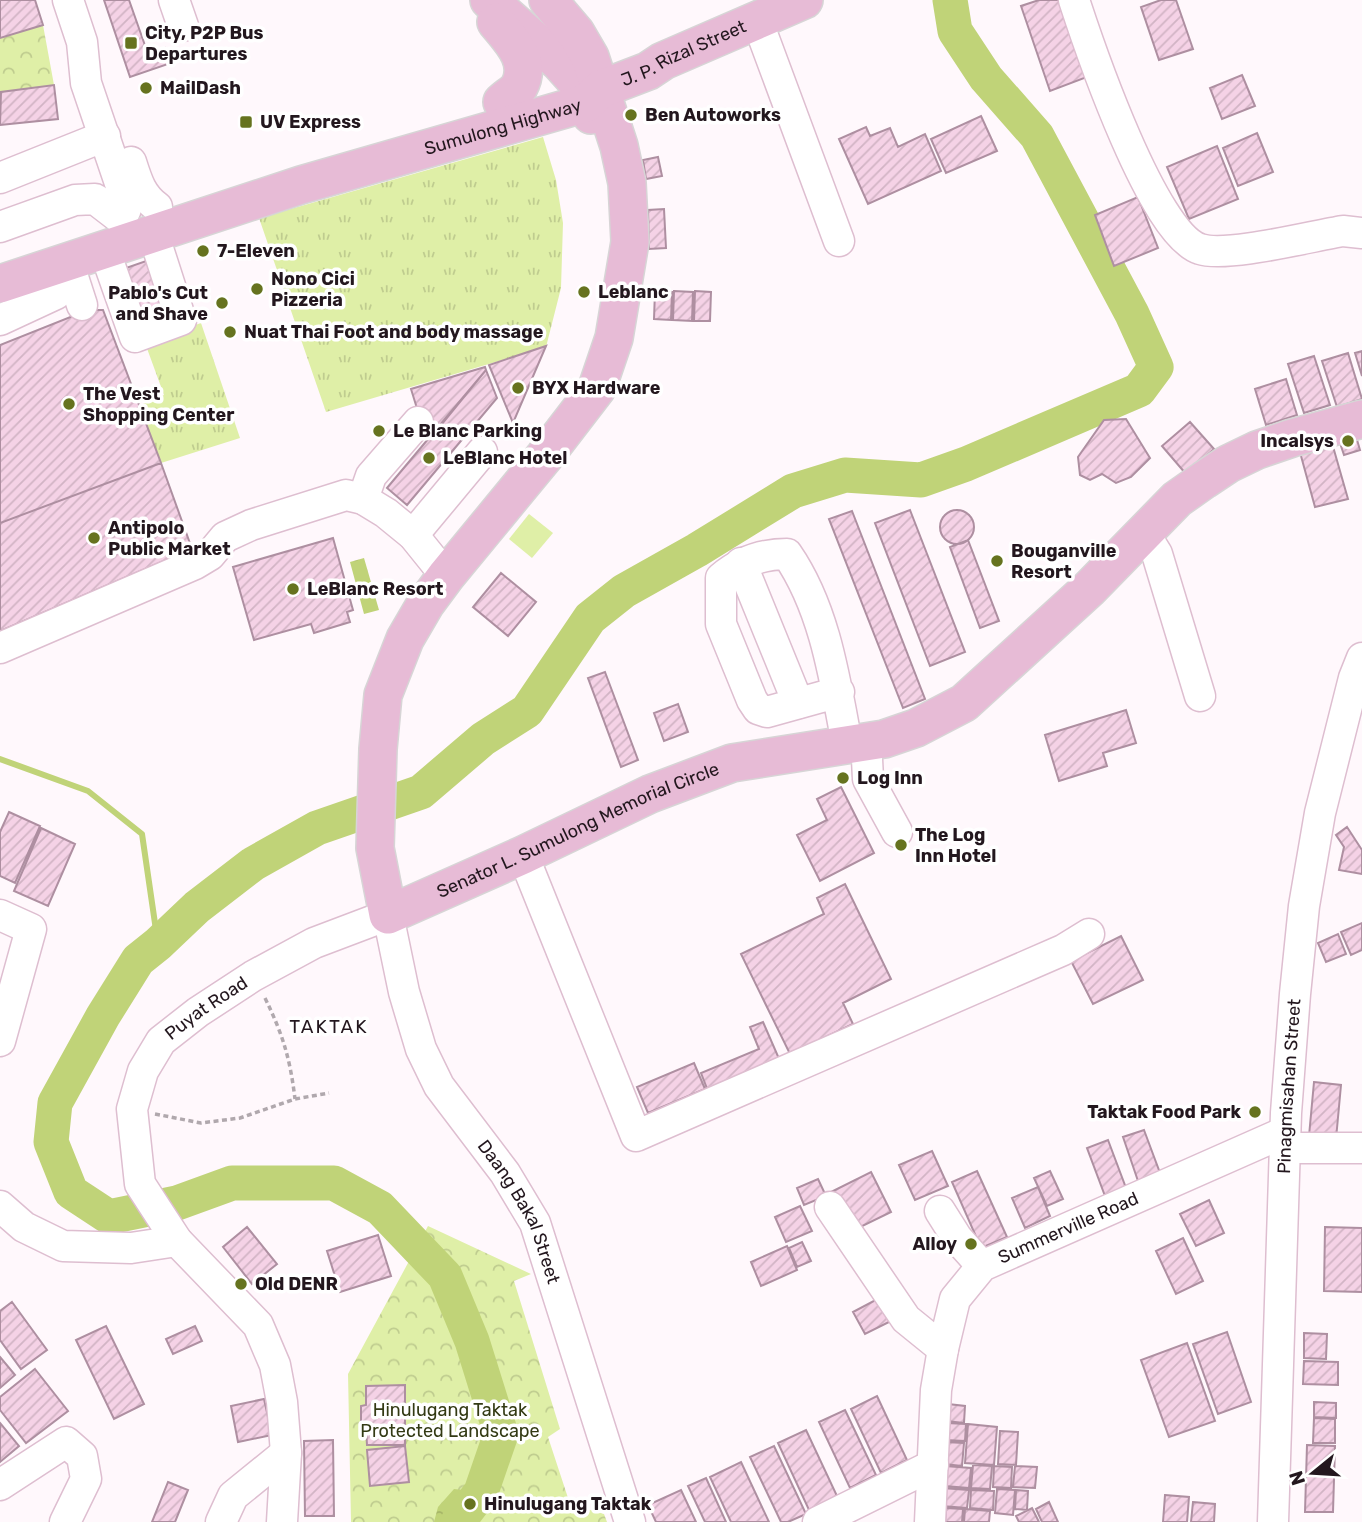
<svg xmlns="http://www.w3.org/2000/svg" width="1362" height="1522" font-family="Rubik,sans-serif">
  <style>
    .grass { fill: url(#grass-tufts) }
    .park { fill: url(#park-crowns) }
    .pitch { fill: #dfefa7 }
    .water { fill: url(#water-ripples) }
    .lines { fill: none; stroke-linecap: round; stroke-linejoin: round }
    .stream { stroke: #c0d378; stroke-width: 6 }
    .river { stroke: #c0d378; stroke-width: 35 }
    .building { fill: url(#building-hatch); stroke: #ae8fa1; stroke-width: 2 }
    .minor-casing { stroke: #debed0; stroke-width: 33 }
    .major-casing { stroke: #d7d5d6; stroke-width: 40 }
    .path { stroke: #b0a8ad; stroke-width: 3.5; stroke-dasharray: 5 3.5; stroke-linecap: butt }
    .minor { stroke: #fff; stroke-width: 30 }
    .major { stroke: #e7bbd6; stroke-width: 37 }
    .poi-dot { fill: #66731f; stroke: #fff; stroke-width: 2.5 }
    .labels { text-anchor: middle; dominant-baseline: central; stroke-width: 7; stroke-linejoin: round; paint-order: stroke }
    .poi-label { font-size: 18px; font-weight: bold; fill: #23171e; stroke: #fff; text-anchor: start }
    .street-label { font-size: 18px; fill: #23171e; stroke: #fff }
    .park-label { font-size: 18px; fill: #333a14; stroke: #fff }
    .neighbourhood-label { font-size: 19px; letter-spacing: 2px; fill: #23171e; stroke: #fff }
  </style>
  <defs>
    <pattern id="grass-tufts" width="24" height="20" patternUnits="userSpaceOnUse" patternTransform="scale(1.75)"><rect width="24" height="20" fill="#dfefa7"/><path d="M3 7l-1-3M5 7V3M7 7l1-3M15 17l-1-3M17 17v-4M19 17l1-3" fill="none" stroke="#bfcc8f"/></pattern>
    <pattern id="park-crowns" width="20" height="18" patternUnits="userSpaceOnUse" patternTransform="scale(1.75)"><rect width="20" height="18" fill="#dfefa7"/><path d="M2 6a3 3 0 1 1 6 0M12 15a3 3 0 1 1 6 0" fill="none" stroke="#bfcc8f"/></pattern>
    <pattern id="water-ripples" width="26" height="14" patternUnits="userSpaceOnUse" patternTransform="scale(1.75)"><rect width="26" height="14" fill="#c0d378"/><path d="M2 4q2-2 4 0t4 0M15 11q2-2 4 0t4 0" fill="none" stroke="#a5b467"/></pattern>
    <pattern id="building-hatch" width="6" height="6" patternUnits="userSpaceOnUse" patternTransform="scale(1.75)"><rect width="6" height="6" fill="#f5d2e6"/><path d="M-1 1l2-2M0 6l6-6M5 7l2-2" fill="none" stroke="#d2b4c5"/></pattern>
  </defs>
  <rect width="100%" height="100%" fill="#fff8fc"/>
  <path class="grass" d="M543 137 556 180 563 223 561 288 546 347 326 412 259 218Z
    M201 323 240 438 161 463 138 406 164 395 145 343Z"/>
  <path class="park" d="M43 25 54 85 1 92 0 96V38Z
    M428 1226 531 1274 514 1281 560 1429 548 1437 570 1504 604 1514 607 1522H351L348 1374Z"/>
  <path class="pitch" d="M529 514 553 533 532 558 509 539Z"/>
  <path class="water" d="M364 558 379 610 364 614 350 562Z
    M454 1489 481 1492 493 1503 474 1522H434L438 1507Z"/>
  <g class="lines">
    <path class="stream" d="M0 759 88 791 142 834 158 944"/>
    <path class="river" d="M458 1522 481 1492 501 1434 472 1341 445 1276 380 1208 334 1183H232L177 1203 109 1217 71 1192 51 1142 55 1103 103 1016 138 960 158 944 197 907 253 864 317 828 421 792 483 739 527 711 590 618 624 591 697 550 793 491 845 475 921 480 966 464 1139 390 1156 367 1132 314 1037 136 986 78 955 31 950 0"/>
  </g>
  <path class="building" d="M0 0H35L43 25 0 38Z
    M104 0H129L148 54 165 48 171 63 130 77Z
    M1039 0H1060L1087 77 1050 91 1021 6Z
    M1161 0H1176L1193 49 1159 60 1141 7Z
    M1242 75 1255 106 1222 119 1210 88Z
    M54 85 58 119 0 125 1 92Z
    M981 116 997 151 946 173 931 139Z
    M866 127 870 136 890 128 898 147 925 134 941 171 868 204 839 139Z
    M1257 133 1273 172 1238 186 1223 148Z
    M1217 146 1238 199 1189 219 1167 167Z
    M658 157 662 176 646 179 643 160Z
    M1138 197 1158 248 1114 266 1095 215Z
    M664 209 666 248 649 249 648 210Z
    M152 259 172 316 140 327 120 270Z
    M655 291 672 292 671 320 654 319Z
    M674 291 693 292 692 321 673 320Z
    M695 291 711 292 710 321H694Z
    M88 310H103L161 463 0 523V345Z
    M546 346 513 423 489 365Z
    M1362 351V376L1355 353Z
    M1348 353 1362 399 1337 407 1322 361Z
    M1314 356 1330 405 1304 413 1288 364Z
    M485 367 486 370 438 429 419 415 411 389Z
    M486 370 497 398 407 505 387 488Z
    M1286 379 1297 415 1266 425 1255 389Z
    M1126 419 1150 458 1131 477 1116 483 1102 474 1090 480 1080 475 1078 457 1104 420Z
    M1190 422 1214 449 1186 474 1162 446Z
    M1353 426 1360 450 1344 455 1336 431Z
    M1330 436 1348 499 1315 507 1298 445Z
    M161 463 192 549 0 631V523Z
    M910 510 965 652 930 666 875 523Z
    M940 527a17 17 0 1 1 34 0a17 17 0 1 1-34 0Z
    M852 511 925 699 903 708 829 519Z
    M333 538 353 610 347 612 350 622 314 633 311 624 254 640 233 567Z
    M968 540 999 621 980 628 950 547Z
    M501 573 536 602 508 636 473 607Z
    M605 672 638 760 621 767 588 678Z
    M678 704 688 732 664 741 654 713Z
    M1126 710 1136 743 1103 753 1107 766 1059 781 1045 735Z
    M841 787 874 853 820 881 797 835 827 820 817 799Z
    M9 812 40 826 15 883 0 876V832Z
    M1347 827 1362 850V874L1339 870 1344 847 1336 835Z
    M41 828 75 844 48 906 14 891Z
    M845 884 891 979 843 1003 853 1024 790 1054 741 954 824 914 817 898Z
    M1362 923V950L1351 955 1341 932Z
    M1338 934 1346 954 1326 962 1318 943Z
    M1121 936 1143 980 1093 1004 1071 961Z
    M763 1022 780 1061 708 1091 701 1073 759 1049 750 1027Z
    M694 1063 705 1089 648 1113 637 1087Z
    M1314 1082 1341 1085 1336 1139 1309 1136Z
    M1144 1130 1160 1173 1138 1181 1123 1137Z
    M1108 1140 1126 1188 1105 1196 1087 1148Z
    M932 1151 948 1186 915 1200 899 1165Z
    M977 1171 1007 1237 981 1248 952 1182Z
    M1050 1171 1063 1199 1047 1206 1034 1178Z
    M871 1172 891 1212 846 1234 827 1194Z
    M818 1179 826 1196 804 1205 797 1188Z
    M1038 1187 1050 1216 1025 1228 1012 1198Z
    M1209 1200 1224 1233 1196 1246 1180 1214Z
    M800 1206 812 1231 786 1242 775 1217Z
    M247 1227 277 1264 252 1284 223 1247Z
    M1325 1227 1362 1228V1292L1324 1291Z
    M378 1235 391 1276 340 1292 327 1251Z
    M1183 1238 1203 1281 1176 1294 1156 1251Z
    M802 1242 811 1261 797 1267 789 1248Z
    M787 1246 797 1270 761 1286 751 1262Z
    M883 1296 895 1319 865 1334 853 1312Z
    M12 1302 47 1350 21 1369 0 1340V1311Z
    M106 1326 144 1404 114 1419 76 1340Z
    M195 1326 202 1341 173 1354 166 1339Z
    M1227 1332 1251 1402 1218 1414 1193 1344Z
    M1304 1333 1327 1334 1326 1359 1304 1358Z
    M1187 1343 1215 1421 1169 1437 1141 1360Z
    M0 1357 15 1375 0 1388Z
    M1304 1361 1338 1362V1385L1303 1384Z
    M35 1369 68 1411 26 1443 0 1410V1397Z
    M405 1385V1445H367L366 1428H361V1406L366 1405V1386Z
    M877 1396 907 1460 881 1473 851 1409Z
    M264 1399 272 1435 238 1442 231 1406Z
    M1314 1402 1336 1403V1418L1314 1417Z
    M948 1404 965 1406 964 1423 946 1421Z
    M845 1410 876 1475 850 1488 819 1422Z
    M1314 1418 1335 1419V1443H1313Z
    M0 1423 19 1446 0 1462Z
    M947 1423 966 1424 965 1441 945 1440Z
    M968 1424 997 1427 994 1465 965 1463Z
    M806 1430 837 1496 809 1510 778 1443Z
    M1000 1431 1018 1432 1016 1465 998 1464Z
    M333 1440 334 1516H305L304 1441Z
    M945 1442 964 1443 962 1466 944 1464Z
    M1307 1445 1335 1446 1333 1512H1305Z
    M405 1446 409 1482 370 1486 367 1450Z
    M774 1446 806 1514 788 1522H781L750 1457Z
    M741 1462 769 1522H731L710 1477Z
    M973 1465 992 1466 990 1489 971 1488Z
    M945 1466 971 1468 969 1488 944 1486Z
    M994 1466 1012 1467 1011 1488 993 1487Z
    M1015 1466 1037 1467 1035 1488 1013 1487Z
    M706 1478 726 1522H705L688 1486Z
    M168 1482 188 1490 175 1522H152Z
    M942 1488 969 1490 967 1508 941 1506Z
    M997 1489 1015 1490 1013 1515 995 1513Z
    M681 1490 696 1522H656L648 1505Z
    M971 1490 994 1491 993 1510 970 1508Z
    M1016 1490 1028 1491 1027 1510 1015 1509Z
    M1165 1495 1189 1497 1187 1522H1163Z
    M1049 1502 1058 1522H1042L1036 1509Z
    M1193 1502 1215 1504 1214 1522H1191Z
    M946 1508 963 1509 962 1522H945Z
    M1032 1508 1039 1522H1019L1016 1516Z
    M965 1509 990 1511 989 1522H964Z"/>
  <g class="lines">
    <g class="minor-casing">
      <g id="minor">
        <path d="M174 0 183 26"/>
        <path d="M1074 0C1090 49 1153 234 1200 249 1226 258 1312 236 1343 231L1362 233"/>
        <path d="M757 20 839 241"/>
        <path d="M131 162C137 181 141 195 157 207"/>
        <path d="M0 178 105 136"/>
        <path d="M0 227 75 200 95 199 121 219 126 209 124 195 86 83 82 42 68 0"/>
        <path d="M104 249 135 337 181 320 153 233"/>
        <path d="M72 274 82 305"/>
        <path d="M0 320 56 294 72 274V259"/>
        <path d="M363 499 371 476 418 422"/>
        <path d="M1144 533 1157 554 1200 696"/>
        <path d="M413 535 482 452"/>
        <path d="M741 563 798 703"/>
        <path d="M0 648 195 564 210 555 225 537 251 525 346 495 363 499 386 513 413 535 446 576"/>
        <path d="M839 692 767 712 758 709 752 700 721 624V578C740 562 761 554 787 554 825 609 835 680 847 744"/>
        <path d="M861 743 867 759 868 779 897 832"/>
        <path d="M523 855 636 1136 1063 950 1089 934"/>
        <path d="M0 915 31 929 0 1041"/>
        <path d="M1284 1148H1362"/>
        <path d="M0 1206 24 1227 63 1246 131 1248 177 1241"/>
        <path d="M830 1207 906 1319 943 1349"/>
        <path d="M940 1211 957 1238 982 1266"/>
        <path d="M0 1485 66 1442 82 1456 86 1479 65 1522"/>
        <path d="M221 1522 233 1496 286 1453"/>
        <path id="s1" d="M282 1522 286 1453 282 1402 275 1365 258 1325 177 1241 140 1184 132 1109 143 1071 161 1041 198 1012 253 976 314 943 388 915 404 992 421 1049 439 1086 505 1173 535 1223 630 1522"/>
        <path d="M818 1522 933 1465"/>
        <path id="s2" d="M930 1522 936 1390 943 1349 955 1299 982 1266 1285 1132"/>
        <path id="s3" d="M1273 1522 1286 1113 1295 994 1304 906 1320 813 1354 678 1362 658"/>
      </g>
    </g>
    <g class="major-casing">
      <g id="major">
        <path d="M489 0 560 63 578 83 591 115"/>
        <path id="s4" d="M548 0 576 33 590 57 619 146 627 183 630 242 614 338 597 388 544 457 446 576 426 603 405 639 383 695 378 749 375 848 388 915 523 855 650 794 732 763 884 739 916 728 964 703 1089 589 1177 499 1204 480 1228 464 1257 450 1292 438 1362 419"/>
        <path d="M496 22C510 39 533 61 519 87 516 92 507 97 502 102"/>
        <path id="s5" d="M0 284 301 185 586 103 601 89 648 71 663 61 804 0"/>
      </g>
    </g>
    <path class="path" d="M265 998C283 1035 290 1058 295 1099
      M155 1114 201 1123 240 1118 295 1099 329 1093"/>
    <use href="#minor" class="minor"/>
    <use href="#major" class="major"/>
  </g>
  <g class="poi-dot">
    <rect x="124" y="36" width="14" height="14" rx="3.5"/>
    <circle cx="146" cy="88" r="7"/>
    <circle cx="631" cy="115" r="7"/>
    <rect x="239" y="115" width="14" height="14" rx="3.5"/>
    <circle cx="203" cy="251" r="7"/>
    <circle cx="257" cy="289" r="7"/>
    <circle cx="584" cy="292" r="7"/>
    <circle cx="222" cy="303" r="7"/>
    <circle cx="230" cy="332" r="7"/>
    <circle cx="518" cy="388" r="7"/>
    <circle cx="69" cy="404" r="7"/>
    <circle cx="379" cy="431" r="7"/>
    <circle cx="1348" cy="441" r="7"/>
    <circle cx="429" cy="458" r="7"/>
    <circle cx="94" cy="538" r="7"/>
    <circle cx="997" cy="561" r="7"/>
    <circle cx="293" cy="589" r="7"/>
    <circle cx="843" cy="778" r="7"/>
    <circle cx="901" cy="845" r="7"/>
    <circle cx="1255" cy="1112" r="7"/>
    <circle cx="971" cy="1244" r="7"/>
    <circle cx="241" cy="1284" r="7"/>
    <circle cx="470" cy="1504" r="7"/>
  </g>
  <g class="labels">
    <g class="poi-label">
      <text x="145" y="33">City, P2P Bus<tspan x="145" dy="21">Departures</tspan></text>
      <text x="160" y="88">MailDash</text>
      <text x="645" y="115">Ben Autoworks</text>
      <text x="260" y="122">UV Express</text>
      <text x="217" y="251">7-Eleven</text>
      <text x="271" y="279">Nono Cici<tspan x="271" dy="21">Pizzeria</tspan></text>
      <text x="598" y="292">Leblanc</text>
      <text x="208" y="293" text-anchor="end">Pablo's Cut<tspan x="208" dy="21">and Shave</tspan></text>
      <text x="244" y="332">Nuat Thai Foot and body massage</text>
      <text x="532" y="388">BYX Hardware</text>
      <text x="83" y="394">The Vest<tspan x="83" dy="21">Shopping Center</tspan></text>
      <text x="393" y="431">Le Blanc Parking</text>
      <text x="1334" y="441" text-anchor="end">Incalsys</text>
      <text x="443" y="458">LeBlanc Hotel</text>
      <text x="108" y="528">Antipolo<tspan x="108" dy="21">Public Market</tspan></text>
      <text x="1011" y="551">Bouganville<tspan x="1011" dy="21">Resort</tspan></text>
      <text x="307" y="589">LeBlanc Resort</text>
      <text x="857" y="778">Log Inn</text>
      <text x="915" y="835">The Log<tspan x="915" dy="21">Inn Hotel</tspan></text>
      <text x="1241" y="1112" text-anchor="end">Taktak Food Park</text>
      <text x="957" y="1244" text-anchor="end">Alloy</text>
      <text x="255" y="1284">Old DENR</text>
      <text x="484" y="1504">Hinulugang Taktak</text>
    </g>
    <g class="street-label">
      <text stroke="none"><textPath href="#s5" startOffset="724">J. P. Rizal Street</textPath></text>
      <text stroke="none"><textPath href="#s5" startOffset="527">Sumulong Highway</textPath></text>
      <text stroke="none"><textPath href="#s4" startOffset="1218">Senator L. Sumulong Memorial Circle</textPath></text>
      <text stroke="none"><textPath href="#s1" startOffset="592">Puyat Road</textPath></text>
      <text stroke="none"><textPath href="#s3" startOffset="436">Pinagmisahan Street</textPath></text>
      <text stroke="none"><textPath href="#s1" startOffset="1127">Daang Bakal Street</textPath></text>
      <text stroke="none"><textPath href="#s2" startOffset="362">Summerville Road</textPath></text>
    </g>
    <g class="park-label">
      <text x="450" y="1410">Hinulugang Taktak<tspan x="450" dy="21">Protected Landscape</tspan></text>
    </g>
    <g class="neighbourhood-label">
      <text x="329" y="1026">TAKTAK</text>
    </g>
  </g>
  <g transform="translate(1313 1473) rotate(252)" stroke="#ffffff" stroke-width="5" paint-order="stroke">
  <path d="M0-5L12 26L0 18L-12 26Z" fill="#23171e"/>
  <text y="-10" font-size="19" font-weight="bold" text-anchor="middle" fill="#23171e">N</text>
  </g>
</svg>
